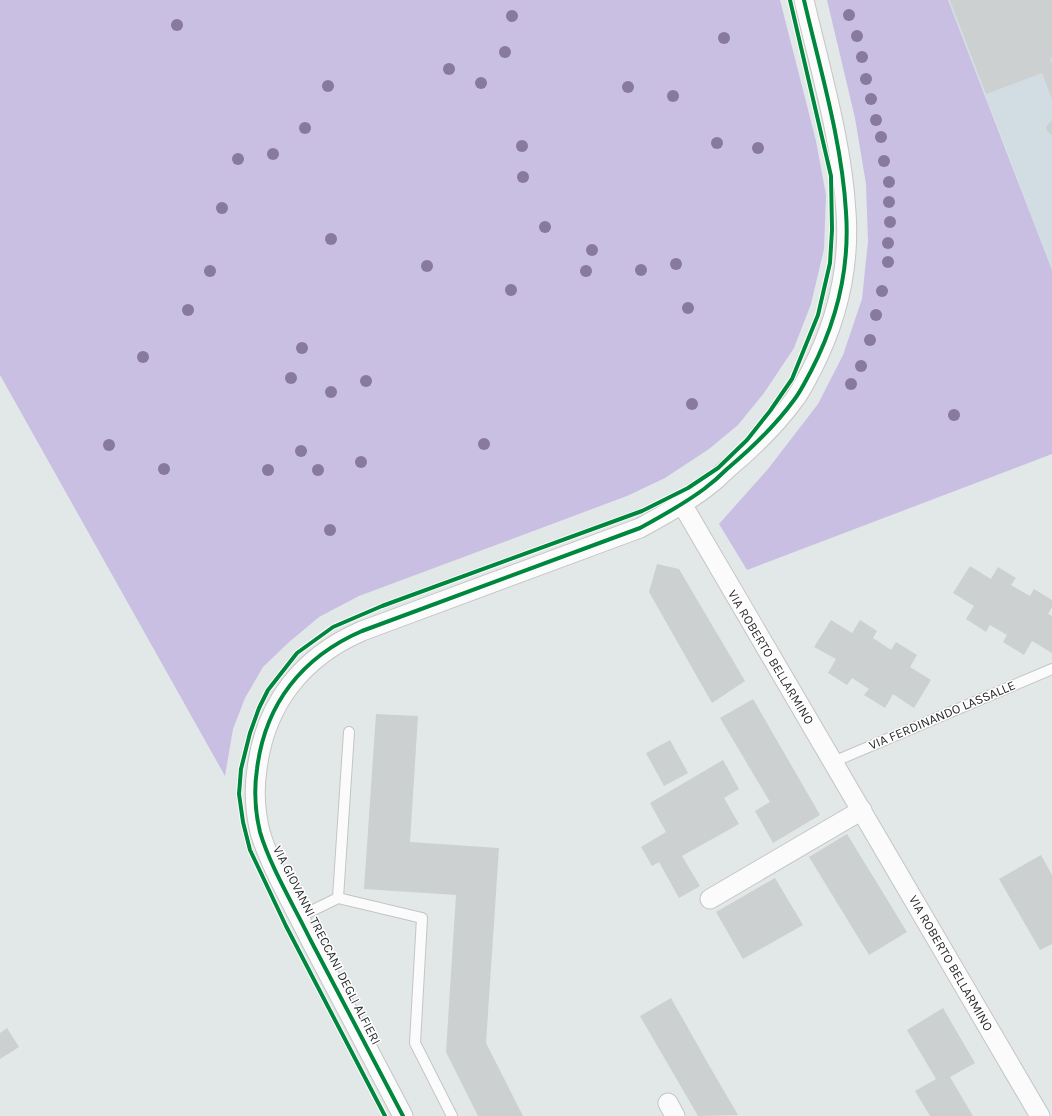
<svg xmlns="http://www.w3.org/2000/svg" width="1052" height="1116" font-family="Karla,sans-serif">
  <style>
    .education { fill: #d1dde2 }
    .green { fill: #c9bfe3 }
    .building { fill: #ccd0d1 }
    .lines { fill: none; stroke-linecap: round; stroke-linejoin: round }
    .lane-casing { stroke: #c4c5c4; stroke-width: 12 }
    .street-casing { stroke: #c4c5c4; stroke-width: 21 }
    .lane { stroke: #fbfbfc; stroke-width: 10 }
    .street { stroke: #fbfbfc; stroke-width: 19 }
    .cycleway-casing { stroke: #fff; stroke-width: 6 }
    .cycleway { stroke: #00873e; stroke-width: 4 }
    .tree { fill: #88799f }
    .labels { text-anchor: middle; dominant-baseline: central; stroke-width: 3; stroke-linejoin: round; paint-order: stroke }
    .street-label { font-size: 13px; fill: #2b2b2b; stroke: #fff }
  </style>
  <rect width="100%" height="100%" fill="#e2e7e8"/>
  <path class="education" d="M948 0H1052V270L1005 146Z"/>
  <path class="green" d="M0 0H780L816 141 826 195 824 249 811 304 794 348 764 393 738 425 709 449 665 478 627 496 359 596 319 617 288 643 263 667 245 698 233 729 225 776 0 375Z
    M827 0H948L1052 270V454L747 570 719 524 768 469 818 404 843 355 862 299 868 241 866 184 855 118Z"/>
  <path class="building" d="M950 0H1052V57L1050 58 1052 64V99L1042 73 986 94Z
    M1052 120V135L1047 131 1046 127Z
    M657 564 679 569 745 681 712 703 649 592Z
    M970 566 991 579 998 567 1016 578 1011 585 1030 596 1034 589 1052 600V607L1048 614 1052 616V653L1032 641 1024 655 1003 642 1007 635 990 625 986 632 966 619 974 606 953 593Z
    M831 620 852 633 860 620 877 631 873 638 891 650 896 642 917 655 910 667 931 680 914 708 893 694 885 708 864 695 869 689 852 678 847 685 828 673 836 659 814 647Z
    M753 699 820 815 773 843 755 811 770 802 720 718Z
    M376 714 418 716 410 842 499 848 486 1043 523 1116H478L446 1052 456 895 364 889Z
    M670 740 688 773 664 786 646 753Z
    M723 760 739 789 724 798 739 824 682 856 700 886 679 898 659 862 652 866 641 847 666 832 650 803Z
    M847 834 907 932 869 955 809 857Z
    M1041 855 1052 875V944L1040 950 999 879Z
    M775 878 803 925 743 959 716 912Z
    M671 998 710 1067 738 1115 698 1116 640 1016Z
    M943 1008 975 1063 950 1077 973 1116H930L915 1091 936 1079 907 1030Z
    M7 1028 19 1047 0 1059V1033Z"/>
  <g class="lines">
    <g class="lane-casing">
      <path id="lane" d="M833 762 1052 669
        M338 898 349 732
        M299 917 338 898 422 918 415 1043 452 1116"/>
    </g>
    <g class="street-casing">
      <path id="street" d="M682 504 1040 1116
        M710 899 862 810
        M668 1103 675 1116
        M403 1116C372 1057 341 998 310 939 294 906 270 866 260 832 255 811 254 789 257 769 265 704 302 657 362 631L640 528C662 516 684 504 704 489 712 483 720 476 727 469 752 448 775 426 794 400 801 391 806 380 811 371 837 321 850 269 846 212 842 142 820 69 804 0"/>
    </g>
    <use href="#lane" class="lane"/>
    <use href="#street" class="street"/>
    <g class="cycleway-casing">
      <path id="cycleway" d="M385 1116 286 926 250 850 243 822 239 794 241 769 250 733 259 708 268 690 297 653 333 627 382 606 642 511 688 488 718 468 747 440 770 411 792 379 818 315 830 263 832 230 831 176 790 0
        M403 1116C372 1057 341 998 310 939 294 906 270 866 260 832 255 811 254 789 257 769 265 704 302 657 362 631L640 528C662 516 684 504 704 489 712 483 720 476 727 469 752 448 775 426 794 400 801 391 806 380 811 371 837 321 850 269 846 212 842 142 820 69 804 0"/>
    </g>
    <use href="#cycleway" class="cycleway"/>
  </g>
  <g class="tree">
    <circle cx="849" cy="15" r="6"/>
    <circle cx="512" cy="16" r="6"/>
    <circle cx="177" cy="25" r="6"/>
    <circle cx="857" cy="36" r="6"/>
    <circle cx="724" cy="38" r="6"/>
    <circle cx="505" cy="52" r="6"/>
    <circle cx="862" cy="57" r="6"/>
    <circle cx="449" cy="69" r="6"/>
    <circle cx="866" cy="79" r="6"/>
    <circle cx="481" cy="83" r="6"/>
    <circle cx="328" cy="86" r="6"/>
    <circle cx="628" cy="87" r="6"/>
    <circle cx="673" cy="96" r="6"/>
    <circle cx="871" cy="99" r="6"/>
    <circle cx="876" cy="120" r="6"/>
    <circle cx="305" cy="128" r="6"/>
    <circle cx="881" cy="137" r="6"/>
    <circle cx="717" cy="143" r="6"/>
    <circle cx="522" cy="146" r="6"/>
    <circle cx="758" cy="148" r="6"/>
    <circle cx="273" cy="154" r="6"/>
    <circle cx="238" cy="159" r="6"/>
    <circle cx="884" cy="161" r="6"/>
    <circle cx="523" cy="177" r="6"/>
    <circle cx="889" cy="182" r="6"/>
    <circle cx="889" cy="202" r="6"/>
    <circle cx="222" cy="208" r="6"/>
    <circle cx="890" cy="222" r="6"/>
    <circle cx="545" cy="227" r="6"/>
    <circle cx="331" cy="239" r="6"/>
    <circle cx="888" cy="243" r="6"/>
    <circle cx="592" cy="250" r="6"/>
    <circle cx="888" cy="262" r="6"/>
    <circle cx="676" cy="264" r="6"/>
    <circle cx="427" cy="266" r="6"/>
    <circle cx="641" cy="270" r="6"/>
    <circle cx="210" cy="271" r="6"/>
    <circle cx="586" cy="271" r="6"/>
    <circle cx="511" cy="290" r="6"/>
    <circle cx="882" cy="291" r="6"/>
    <circle cx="688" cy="308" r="6"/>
    <circle cx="188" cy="310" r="6"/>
    <circle cx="876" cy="315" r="6"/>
    <circle cx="870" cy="340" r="6"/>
    <circle cx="302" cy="348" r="6"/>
    <circle cx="143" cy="357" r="6"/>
    <circle cx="861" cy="366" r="6"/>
    <circle cx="291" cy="378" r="6"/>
    <circle cx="366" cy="381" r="6"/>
    <circle cx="851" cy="384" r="6"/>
    <circle cx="331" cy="392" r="6"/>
    <circle cx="692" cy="404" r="6"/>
    <circle cx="954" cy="415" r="6"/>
    <circle cx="484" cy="444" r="6"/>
    <circle cx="109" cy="445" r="6"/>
    <circle cx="301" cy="451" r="6"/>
    <circle cx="361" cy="462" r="6"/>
    <circle cx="164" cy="469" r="6"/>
    <circle cx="268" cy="470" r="6"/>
    <circle cx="318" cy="470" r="6"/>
    <circle cx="330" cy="530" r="6"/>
  </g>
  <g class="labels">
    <g class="street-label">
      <text transform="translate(771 657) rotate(59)">VIA ROBERTO BELLARMINO</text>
      <text transform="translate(942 715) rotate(-23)">VIA FERDINANDO LASSALLE</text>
      <text transform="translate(327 945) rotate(63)">VIA GIOVANNI TRECCANI DEGLI ALFIERI</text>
      <text transform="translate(951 963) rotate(60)">VIA ROBERTO BELLARMINO</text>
    </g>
  </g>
</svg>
